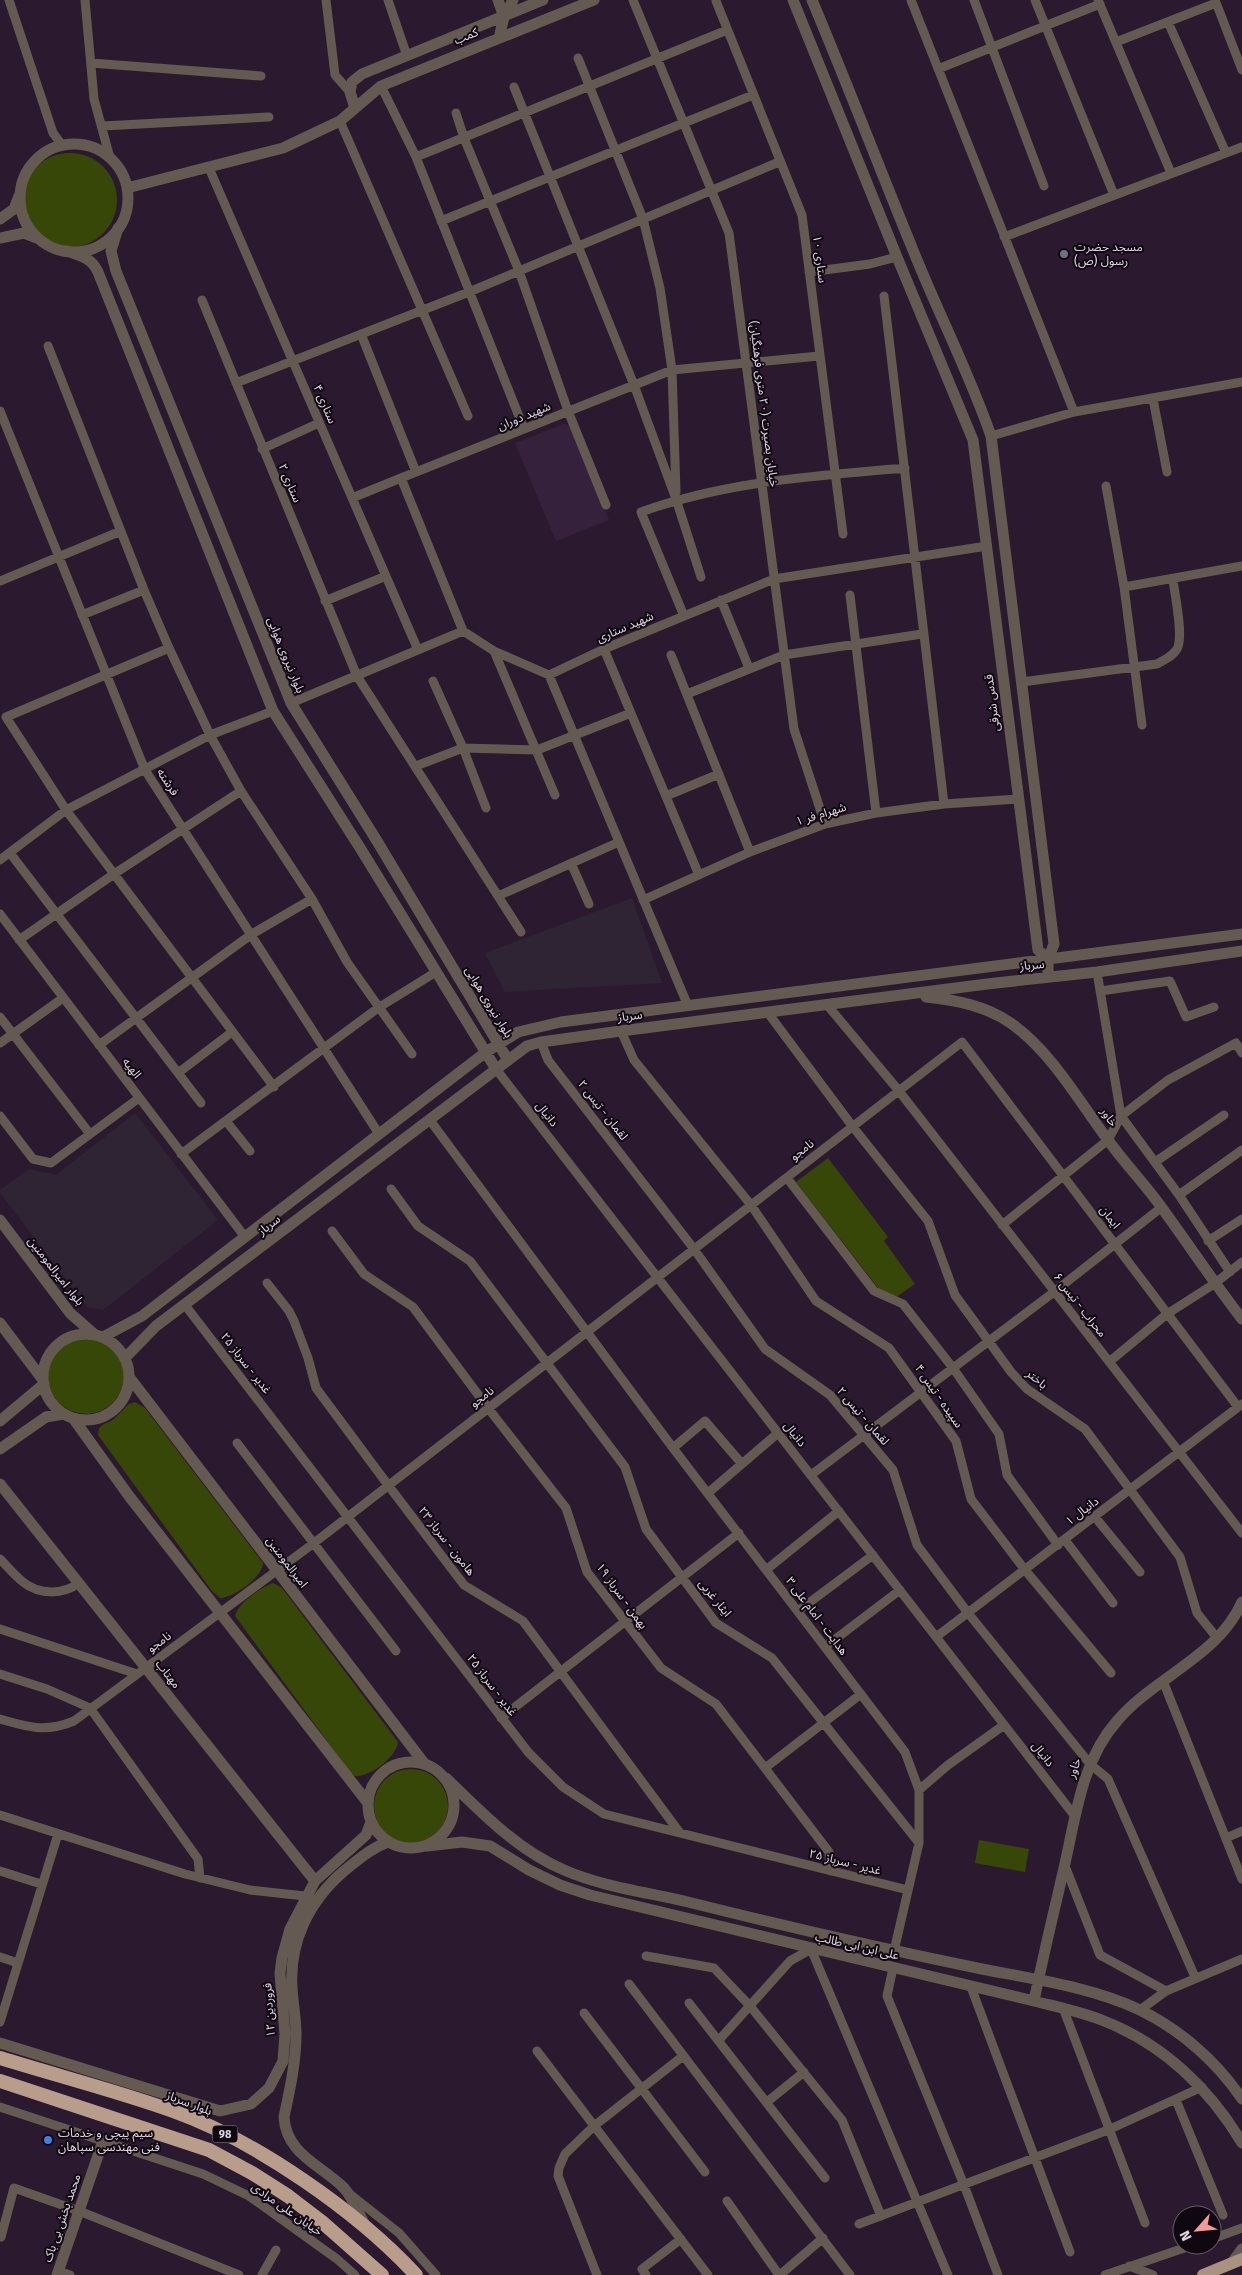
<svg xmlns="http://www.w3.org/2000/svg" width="1242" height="2275" font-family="'Fira Sans','Noto Sans Arabic',sans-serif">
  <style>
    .commercial { fill: #2e2433 }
    .built { fill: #36213c }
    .green { fill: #364708 }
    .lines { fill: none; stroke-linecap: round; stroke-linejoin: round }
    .minor { stroke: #655a51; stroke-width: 9 }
    .tertiary { stroke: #655a51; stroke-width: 11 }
    .primary { stroke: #aa9281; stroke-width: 12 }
    .trunk { stroke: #b89d8a; stroke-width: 14 }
    .worship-dot { fill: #6b7280; stroke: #0f0811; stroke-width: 2 }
    .shop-dot { fill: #3f7fe0; stroke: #0f0811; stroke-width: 2 }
    .labels { text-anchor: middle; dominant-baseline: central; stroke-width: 4; stroke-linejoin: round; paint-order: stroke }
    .shield { fill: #0f0811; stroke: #a399a5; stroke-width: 1 }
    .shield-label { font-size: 11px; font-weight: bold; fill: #e2d7e5 }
    .street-label { font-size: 12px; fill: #e2d7e5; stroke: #0f0811 }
    .poi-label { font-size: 12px; fill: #e2d7e5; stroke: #0f0811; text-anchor: start }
  </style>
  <rect width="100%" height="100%" fill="#2b1a2f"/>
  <path class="commercial" d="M632 898 662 983 505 992 485 953Z
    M135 1113 218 1220 103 1310 87 1307 0 1193V1190L29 1169 56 1175Z"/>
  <path class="built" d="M564 424 570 426 609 520 556 541 515 443Z"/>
  <path class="green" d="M23 200a47 47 0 1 1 94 0a47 47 0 1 1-94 0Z
    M828 1158 888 1237 884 1241 915 1284 889 1302 796 1182Z
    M48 1376a38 38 0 1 1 76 0a38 38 0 1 1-76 0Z
    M135 1402 145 1408 263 1563C263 1577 233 1598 220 1598L212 1591 98 1435 99 1428 104 1424 113 1420 129 1404Z
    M273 1583 282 1588 398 1742C397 1757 369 1778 354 1776L350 1772 235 1616C238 1603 260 1588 273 1583Z
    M374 1806a37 37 0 1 1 74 0a37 37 0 1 1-74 0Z
    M979 1840 1029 1849 1025 1872 975 1863Z"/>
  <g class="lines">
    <path class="minor" d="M9 0 53 133 62 145
      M85 0 94 99 110 158
      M326 0 335 75 350 92
      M388 0 407 56
      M633 0 729 233 794 729 825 824
      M911 0 1074 412
      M974 0 1044 186
      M1035 0 1114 195
      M1098 0 1171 173
      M1215 0 1242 70
      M716 1 802 215 843 534
      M1168 22 1226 153
      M1116 42 1216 3
      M578 58 643 219 660 288 672 370 676 492
      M91 63 261 76
      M938 69 1100 4
      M381 86 416 157 524 429
      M514 87 634 385 676 499 701 577
      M456 113 464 138 519 271 568 411 606 505
      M340 121 468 416
      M103 126 269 117
      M416 157 727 30
      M209 168 418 650
      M441 221 753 95
      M1004 237 1242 147
      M809 272 870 264 897 257
      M884 296 944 804
      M202 300 357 676 521 932
      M361 334 416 472
      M48 346 144 590 169 648 210 735 241 791 312 899 347 962 412 1054
      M236 383 469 292 779 162
      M1153 399 1167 472
      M0 411 145 770 379 1134
      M991 436 1074 412 1242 382
      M262 449 319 423
      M1106 486 1124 587 1142 725
      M352 498 401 478
      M0 581 121 531
      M1124 587 1242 566
      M850 595 876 813
      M721 600 749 668
      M325 601 386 576
      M82 615 144 590
      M684 616 641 512C727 481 815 476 905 468
      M463 631 401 478 672 370 819 356
      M169 648 6 717 66 810 274 1087
      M604 649 699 875
      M494 651 555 795
      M671 655 750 852
      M549 675 688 1006
      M433 681 463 748 486 808
      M1022 682 1157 664C1164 660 1175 655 1178 647 1183 632 1175 596 1173 580
      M687 694 784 655 922 634
      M291 703 463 631 494 651 549 675 604 649 774 579 987 546
      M416 766 463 748 537 750 631 713
      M666 796 719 774
      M10 853 201 1103
      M0 860 66 810 210 735 273 711
      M571 863 589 904
      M498 896 619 842
      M643 900 750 852 825 824 876 813 944 804 1018 799
      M0 914 245 1237
      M19 940 114 874 241 791
      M1097 972 1121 1116 1179 1195 1230 1272
      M1100 991 1170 981 1186 1017 1214 1007
      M828 1006 899 1091 1242 1533
      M768 1013 853 1127 928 1221 955 1295 1011 1372 1027 1389 1085 1429 1180 1557 1197 1613 1217 1638
      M0 1017 90 1134
      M621 1031 634 1060 751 1205 816 1301 889 1348 956 1441 971 1499 1025 1570 1111 1673
      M541 1042 548 1060 694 1249 765 1349 830 1395 893 1470 917 1545 968 1613 1090 1764 1108 1779 1195 1977
      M0 1043 63 998
      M99 1045 252 934 312 899
      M496 1069 1074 1815
      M178 1073 232 1032
      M0 1116 33 1159 51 1163 139 1098
      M429 1119 673 1448 905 1752 919 1790V1843L894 1951
      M226 1121 250 1151
      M181 1154 378 1008 436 972
      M1155 1162 1224 1115
      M787 1178 874 1291 903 1304 953 1368 999 1434 1007 1475 1058 1545
      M391 1189 418 1226 470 1261 625 1467 646 1529 716 1623 772 1658 919 1843
      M1179 1195 1242 1150
      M1002 1225 1108 1140 1121 1116 1168 1080 1236 1043 1242 1053
      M332 1231 364 1274 413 1307 488 1408 566 1508 587 1572 661 1668 716 1704 829 1852 830 1871
      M1208 1241 1242 1219
      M267 1283 289 1311 294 1321 308 1358 316 1388 388 1485 464 1585 523 1621 680 1833
      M185 1305 528 1752 563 1787 604 1814 908 1890
      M1109 1362 1167 1314 1214 1284 1242 1262
      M237 1443 396 1651
      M673 1448 705 1421 742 1464
      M811 1475 1054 1292 1162 1207
      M708 1493 778 1433
      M1095 1517 1140 1572
      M1065 1540 1113 1603
      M0 1559C7 1566 14 1575 23 1582 39 1595 63 1595 79 1583
      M766 1570 839 1511
      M798 1611 873 1555
      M0 1629 137 1674
      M936 1637 1242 1404
      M825 1647 900 1590
      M0 1674 47 1689 90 1708 198 1859 200 1878
      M1163 1681 1242 1879
      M501 1718 739 1533
      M0 1719C28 1727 45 1733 74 1721L314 1543 962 1042 1238 1407
      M765 1768 861 1694
      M919 1790 948 1765 1004 1725
      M0 1815 185 1874 250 1890 305 1896
      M1226 1838 1242 1831
      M1065 1866 1100 1955 1166 1991 1242 1959
      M0 1871 41 1884
      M646 1956 714 1968 750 2006 842 2120 881 2216
      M0 1957 18 1963
      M893 1968 887 1996 964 2185 998 2275
      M629 1984 850 2275
      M971 1987 1070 2252
      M689 2003 825 2178
      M1063 2008 1145 2223
      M1140 2010 1166 1991
      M584 2013 705 2172
      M0 2022 58 1834
      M719 2040 790 1961 811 1949 948 2275
      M537 2051 708 2275
      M1176 2100 1223 2215
      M767 2102 804 2072
      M0 2107 203 2174 249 2196 337 2259 355 2275
      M351 2195 399 2233 436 2275
      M727 2201 779 2275
      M859 2224 1108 2130 1202 2087
      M1 2237 14 2188 79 2211 239 2275
      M1212 2239 1242 2228
      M1129 2266 1153 2275
      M58 2271 70 2275
      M262 2275 276 2250
      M597 2275 558 2176 559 2168 565 2154 594 2126 683 2056
      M646 2275 642 2269 681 2239
      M780 2275 823 2238
      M1105 2275 1193 2245"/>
    <path class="tertiary" d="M498 0 504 17
      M793 0 897 257 973 440 1038 950 1048 959
      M812 0C847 83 879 167 913 250 938 313 969 372 991 436L1054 944 1048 959V977
      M499 38 504 17 513 0
      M355 108 350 92 352 82 362 74 543 0
      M20 198a54 54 0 1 1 108 0a54 54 0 1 1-108 0Z
      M127 188 283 148 340 121 381 86 594 0
      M0 219 14 209 19 196
      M118 228 111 251 116 271 291 703 377 841 508 1060
      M0 238 24 233 37 238
      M67 251C81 256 92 258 98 272L273 711 362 851 496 1069
      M926 997C956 1000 987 1006 1012 1024 1053 1054 1078 1100 1108 1140 1125 1164 1146 1185 1162 1208 1189 1245 1214 1283 1242 1319
      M0 1220 70 1313 95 1335
      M0 1323 43 1380
      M43 1377a43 43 0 1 1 86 0a43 43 0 1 1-86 0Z
      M103 1337 142 1316 486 1052 518 1032 561 1022 1242 934
      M125 1358 156 1326 527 1046 541 1042 621 1031 987 984 1097 972 1242 951
      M130 1378 424 1763
      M73 1418 129 1496 368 1803
      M0 1421 44 1384
      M0 1449 46 1417 63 1414
      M0 1484 315 1881
      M368 1805a43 43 0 1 1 86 0a43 43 0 1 1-86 0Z
      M446 1778C481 1812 517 1850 564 1870 603 1887 646 1892 688 1902 784 1926 880 1948 977 1968 1031 1979 1089 1986 1140 2010 1181 2030 1217 2062 1242 2099
      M427 1846 462 1842 490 1846 529 1870 560 1885 590 1895 1034 2001C1057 2007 1082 2012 1104 2021 1163 2044 1210 2089 1242 2143
      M1034 2001C1043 1956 1054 1912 1064 1868 1076 1816 1081 1762 1117 1721 1154 1677 1218 1657 1242 1602
      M0 2043 220 2111 251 2104 269 2088 283 2061 285 2034 280 1973 282 1958 290 1929 315 1881 366 1835 371 1822
      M365 2225C359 2214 353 2198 344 2188 321 2165 286 2154 284 2117 290 2089 296 2062 296 2034 296 2019 293 2004 292 1988 289 1942 309 1901 344 1871 358 1860 371 1848 388 1842
      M1231 2264 1242 2249
      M57 2275 103 2141"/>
    <path class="primary" d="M1203 2275 1242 2259"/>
    <path class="trunk" d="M0 2058C58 2076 117 2091 173 2111 255 2140 358 2212 416 2275
      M0 2081 209 2150 252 2173 288 2196 322 2222 382 2275"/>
  </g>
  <circle class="worship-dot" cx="1064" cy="254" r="5"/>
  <circle class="shop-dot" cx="48" cy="2140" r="5"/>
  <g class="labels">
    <rect class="shield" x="212.5" y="2125.5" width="25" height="17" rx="4"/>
    <g class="shield-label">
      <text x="225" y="2134">98</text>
    </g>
    <g class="street-label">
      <text transform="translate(466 36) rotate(-22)">کمب</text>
      <text transform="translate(820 259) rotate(83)">ستاری ۱۰</text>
      <text transform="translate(325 404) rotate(67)">ستاری ۴</text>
      <text transform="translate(764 404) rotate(83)">خیابان بصیرت (۲۰ متری فرهنگیان)</text>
      <text transform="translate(524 416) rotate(-22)">شهید دوران</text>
      <text transform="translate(290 483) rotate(67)">ستاری ۲</text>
      <text transform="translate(625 627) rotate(-23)">شهید ستاری</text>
      <text transform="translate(286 655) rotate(68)">بلوار نیروی هوایی</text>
      <text transform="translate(992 703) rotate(-97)">قدس شرقی</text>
      <text transform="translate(168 782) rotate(57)">فرشته</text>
      <text transform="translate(821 814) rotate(-17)">شهرام فر ۱</text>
      <text transform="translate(1032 965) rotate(-6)">سرباز</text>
      <text transform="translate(489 1002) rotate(59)">بلوار نیروی هوایی</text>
      <text transform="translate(630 1016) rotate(-7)">سرباز</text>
      <text transform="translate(132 1068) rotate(53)">الهیه</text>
      <text transform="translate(603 1110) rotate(52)">لقمان - تیس ۲</text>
      <text transform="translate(547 1114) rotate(52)">دانیال</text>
      <text transform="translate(1109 1117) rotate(55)">خاور</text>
      <text transform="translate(802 1150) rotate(-38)">نامجو</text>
      <text transform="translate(1110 1217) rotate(53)">ایمان</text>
      <text transform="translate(269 1225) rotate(-37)">سرباز</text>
      <text transform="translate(56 1271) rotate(52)">بلوار امیرالمومنین</text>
      <text transform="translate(1080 1305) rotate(52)">محراب - تیس ۶</text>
      <text transform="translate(246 1363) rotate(52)">غدیر - سرباز ۲۵</text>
      <text transform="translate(1037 1379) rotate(40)">باختر</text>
      <text transform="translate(939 1396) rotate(55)">سپیده - تیس ۴</text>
      <text transform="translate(482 1397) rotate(-38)">نامجو</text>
      <text transform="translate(863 1416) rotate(49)">لقمان - تیس ۲</text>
      <text transform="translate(795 1434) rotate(52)">دانیال</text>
      <text transform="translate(1082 1511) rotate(-37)">دانیال ۱</text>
      <text transform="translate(447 1541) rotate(52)">هامون - سرباز ۲۳</text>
      <text transform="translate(287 1562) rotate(53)">امیرالمومنین</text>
      <text transform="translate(622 1596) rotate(54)">بهمن - سرباز ۱۹</text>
      <text transform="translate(715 1598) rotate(51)">ایثار غربی</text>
      <text transform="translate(817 1616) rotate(53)">هدایت - امام علی ۳</text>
      <text transform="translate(159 1642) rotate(-36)">نامجو</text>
      <text transform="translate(168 1674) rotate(52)">مهتاب</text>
      <text transform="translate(492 1685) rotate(53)">غدیر - سرباز ۲۵</text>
      <text transform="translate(1043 1754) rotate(52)">دانیال</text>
      <text transform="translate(1074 1768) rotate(-70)">خاور</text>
      <text transform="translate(845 1862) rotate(14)">غدیر - سرباز ۲۵</text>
      <text transform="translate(857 1946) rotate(13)">علی ابن ابی طالب</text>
      <text transform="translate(269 2010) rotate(-94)">۱۲ فروردین</text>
      <text transform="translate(189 2103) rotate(21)">بلوار سرباز</text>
      <text transform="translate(287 2209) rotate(35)">خیابان علی مرادی</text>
      <text transform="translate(62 2218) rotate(-71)">محمد بخش بی باک</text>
    </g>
    <g class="poi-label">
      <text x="1074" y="247">مسجد حضرت<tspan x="1074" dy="14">رسول (ص)</tspan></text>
      <text x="58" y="2133">سیم پیچی و خدمات<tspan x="58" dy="14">فنی مهندسی سپاهان</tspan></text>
    </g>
  </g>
  <g transform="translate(1197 2230) rotate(243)"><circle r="24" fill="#0f0811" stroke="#635b66"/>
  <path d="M0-4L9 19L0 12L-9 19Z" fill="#f59b97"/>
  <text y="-8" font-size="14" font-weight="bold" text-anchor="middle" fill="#e2d7e5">N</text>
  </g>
</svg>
